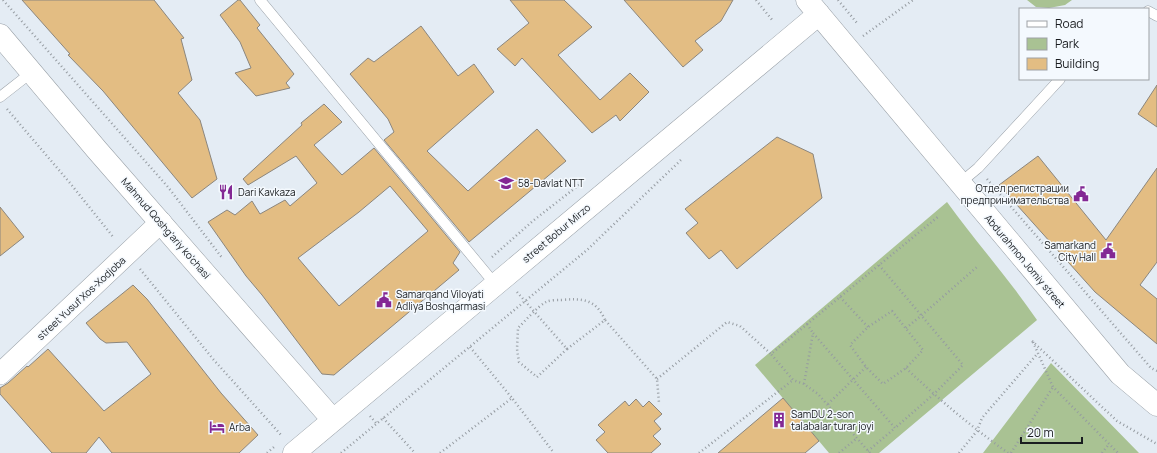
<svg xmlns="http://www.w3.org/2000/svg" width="1157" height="453" font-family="Manrope,sans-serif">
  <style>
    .green { fill: #a9c293 }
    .building { fill: #e3bd83; stroke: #8b867e; fill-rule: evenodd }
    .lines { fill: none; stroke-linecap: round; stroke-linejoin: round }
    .service-casing { stroke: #99a0a7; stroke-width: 11 }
    .minor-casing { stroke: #99a0a7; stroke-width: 22 }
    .secondary-casing { stroke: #99a0a7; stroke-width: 23 }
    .path { stroke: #959ba1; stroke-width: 2.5; stroke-dasharray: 1 3; stroke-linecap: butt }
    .service { stroke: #fff; stroke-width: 10 }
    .minor { stroke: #fff; stroke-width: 21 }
    .secondary { stroke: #fff; stroke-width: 22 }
    .labels { text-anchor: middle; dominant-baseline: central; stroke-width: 3; stroke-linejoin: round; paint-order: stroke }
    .poi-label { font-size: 10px; fill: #1a1d20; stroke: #f4f9fe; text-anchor: start }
    .street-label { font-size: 10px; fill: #1a1d20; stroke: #f4f9fe }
  </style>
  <rect width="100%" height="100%" fill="#e4ecf4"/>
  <path class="green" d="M1027 0H1072L1065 5 1049 8 1036 7Z
    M947 202C976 242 1009 279 1037 320L879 453H829L755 365Z
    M1051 363 1139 453H983Z"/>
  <path class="building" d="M22 0H154L184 38 181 39 192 80 178 93 200 120 217 179 192 198 103 91 68 55 70 54Z
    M238 0H240L260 25 257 28 294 74 286 83 290 88 256 96 235 73 251 68 240 42 220 15Z
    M510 0H564L592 27 558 55 600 100 630 73 649 92 620 121 616 115 592 133 522 58 515 66 497 49 529 23Z
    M624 0H733L721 21 695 41 703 50 683 67Z
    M421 26 458 76 474 64 494 92 427 151 468 191 537 129 566 161 469 242 384 140 394 132 388 119 350 74 368 58 374 62Z
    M1157 85V127L1138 114Z
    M324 104 342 122 314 145 342 175 374 148 460 252 453 263 459 270 334 375 322 374 262 295 246 276 208 222 227 210 235 215 252 201 260 214 285 200 290 206 317 183 296 156 248 185 243 179 302 125 301 123ZM390 186 428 231 339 306 298 258 359 212Z
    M777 137 813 154 822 198 737 269 721 250 709 259 686 233 698 223 685 209Z
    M1038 156 1106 240 1157 168V262L1140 285 1157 299V344L1095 292 999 185Z
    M0 207 24 237 0 256Z
    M133 285 147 299 221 393 258 435 239 453H112L99 437 86 453H52L0 394V388L8 383 27 366 28 367 48 349 104 411 151 374 127 342 106 343 100 339 86 323Z
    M783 398 819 441 805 453H718Z
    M636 399 643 407 649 401 662 414 654 421 661 429 653 436 661 444 651 453H608L596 440 605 432 598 425 625 401 629 406Z"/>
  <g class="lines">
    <g class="service-casing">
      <path id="service" d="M260 0 495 284
        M1148 11 1157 16
        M0 97 32 72
        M960 183 978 168 1060 79"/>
    </g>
    <g class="minor-casing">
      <path id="minor" d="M0 374 161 222"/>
    </g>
    <g class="secondary-casing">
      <path id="secondary" d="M807 0 1120 374 1157 405
        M0 35 97 150 333 420
        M294 453 819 14"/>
    </g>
    <path class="path" d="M3 0 168 187 223 259
      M756 0 773 21
      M838 0 857 23
      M863 36 913 0
      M7 109 70 183 114 238
      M987 179 1151 368 1157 371
      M492 257 534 220 579 185
      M879 265 963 365 934 394 895 428
      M140 269 213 359 282 436
      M517 292 567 349 605 320 657 379 659 403
      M840 297 868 327
      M892 311 923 350 906 368 883 384 866 367 850 345 868 327Z
      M807 324 813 333
      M906 328 922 315 978 266
      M1032 341 1117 421 1157 444
      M1033 342 1053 387 1118 453
      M470 347 512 398
      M567 349 537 377 519 362 517 349 518 328C526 320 537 307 546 302 550 300 557 300 561 300 582 298 596 299 605 320
      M906 368C938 399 972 427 1008 453
      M657 379 727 322 740 326 771 354
      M804 384 813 333 895 428 868 451
      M828 404 866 367
      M370 416 377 424
      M383 418 415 453
      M267 453 274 447
      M341 453 587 250 683 158
      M440 453 512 398 554 453
      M699 453 793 380
      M839 453 857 438
      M870 453 818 394 804 384 793 380 771 354 840 297 939 216
      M959 453 977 431 982 418 1038 353
      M1011 453 1053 387
      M1102 453 1109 444"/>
    <use href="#service" class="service"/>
    <use href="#minor" class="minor"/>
    <use href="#secondary" class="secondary"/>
  </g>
  <defs>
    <g id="school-bare" transform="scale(1.2)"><path d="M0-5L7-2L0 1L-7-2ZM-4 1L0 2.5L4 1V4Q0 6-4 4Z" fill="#832894" stroke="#f4f9fe" stroke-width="2.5" paint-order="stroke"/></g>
    <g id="restaurant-bare" transform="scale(1.2)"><path d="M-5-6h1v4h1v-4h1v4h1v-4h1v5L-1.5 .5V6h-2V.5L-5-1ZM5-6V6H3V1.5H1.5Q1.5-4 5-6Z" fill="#832894" stroke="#f4f9fe" stroke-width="2.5" paint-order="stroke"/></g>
    <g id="civic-bare" transform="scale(1.2)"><path d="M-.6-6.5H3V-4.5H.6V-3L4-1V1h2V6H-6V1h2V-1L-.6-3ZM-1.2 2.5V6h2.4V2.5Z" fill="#832894" stroke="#f4f9fe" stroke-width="2.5" paint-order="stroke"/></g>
    <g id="building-bare" transform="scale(1.2)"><path d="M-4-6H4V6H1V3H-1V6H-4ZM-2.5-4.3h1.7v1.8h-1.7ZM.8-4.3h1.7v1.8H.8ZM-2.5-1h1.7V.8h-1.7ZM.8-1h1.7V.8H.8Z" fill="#832894" stroke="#f4f9fe" stroke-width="2.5" paint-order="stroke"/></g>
    <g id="hotel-bare" transform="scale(1.2)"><path d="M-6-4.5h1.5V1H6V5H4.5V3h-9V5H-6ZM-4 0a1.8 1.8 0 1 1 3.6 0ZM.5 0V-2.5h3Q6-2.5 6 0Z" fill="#832894" stroke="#f4f9fe" stroke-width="2.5" paint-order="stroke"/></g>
  </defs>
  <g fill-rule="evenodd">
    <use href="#school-bare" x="506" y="183"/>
    <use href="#restaurant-bare" x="226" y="192"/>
    <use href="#civic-bare" x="1081" y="194"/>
    <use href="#civic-bare" x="1108" y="251"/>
    <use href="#civic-bare" x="384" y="300"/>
    <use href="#building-bare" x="779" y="420"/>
    <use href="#hotel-bare" x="217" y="427"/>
  </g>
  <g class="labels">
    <g class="poi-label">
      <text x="518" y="183">58-Davlat NTT</text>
      <text x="1069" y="188" text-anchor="end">Отдел регистрации<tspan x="1069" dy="12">предпринимательства</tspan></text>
      <text x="238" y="192">Dari Kavkaza</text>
      <text x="1096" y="245" text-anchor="end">Samarkand<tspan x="1096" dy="12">City Hall</tspan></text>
      <text x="396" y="294">Samarqand Viloyati<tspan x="396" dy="12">Adliya Boshqarmasi</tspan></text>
      <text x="791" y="414">SamDU 2-son<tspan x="791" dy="12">talabalar turar joyi</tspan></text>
      <text x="229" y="427">Arba</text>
    </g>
    <g class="street-label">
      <text transform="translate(166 228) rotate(49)">Mahmud Qoshg'ariy ko'chasi</text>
      <text transform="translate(556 233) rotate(-40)">street Bobur Mirzo</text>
      <text transform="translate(1025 261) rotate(50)">Abdurahmon Jomiy street</text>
      <text transform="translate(81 298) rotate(-43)">street Yusuf Xos-Xodjoba</text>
    </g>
  </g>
  <rect x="1019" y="8" width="130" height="72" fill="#f4f9fe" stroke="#9da1a5"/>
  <rect x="1027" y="21" width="20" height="6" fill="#ffffff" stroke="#9da1a5"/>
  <text x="1055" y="28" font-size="12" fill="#1a1d20">Road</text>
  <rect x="1027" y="38" width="20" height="12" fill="#a9c293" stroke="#9da1a5"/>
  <text x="1055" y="48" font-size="12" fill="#1a1d20">Park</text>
  <rect x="1027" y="58" width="20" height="12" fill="#e3bd83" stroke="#9da1a5"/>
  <text x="1055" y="68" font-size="12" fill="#1a1d20">Building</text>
  <path d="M1021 437v6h61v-6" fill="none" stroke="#1a1d20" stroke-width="2"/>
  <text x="1027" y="437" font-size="12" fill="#1a1d20" stroke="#f4f9fe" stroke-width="3" paint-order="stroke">20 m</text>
</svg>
